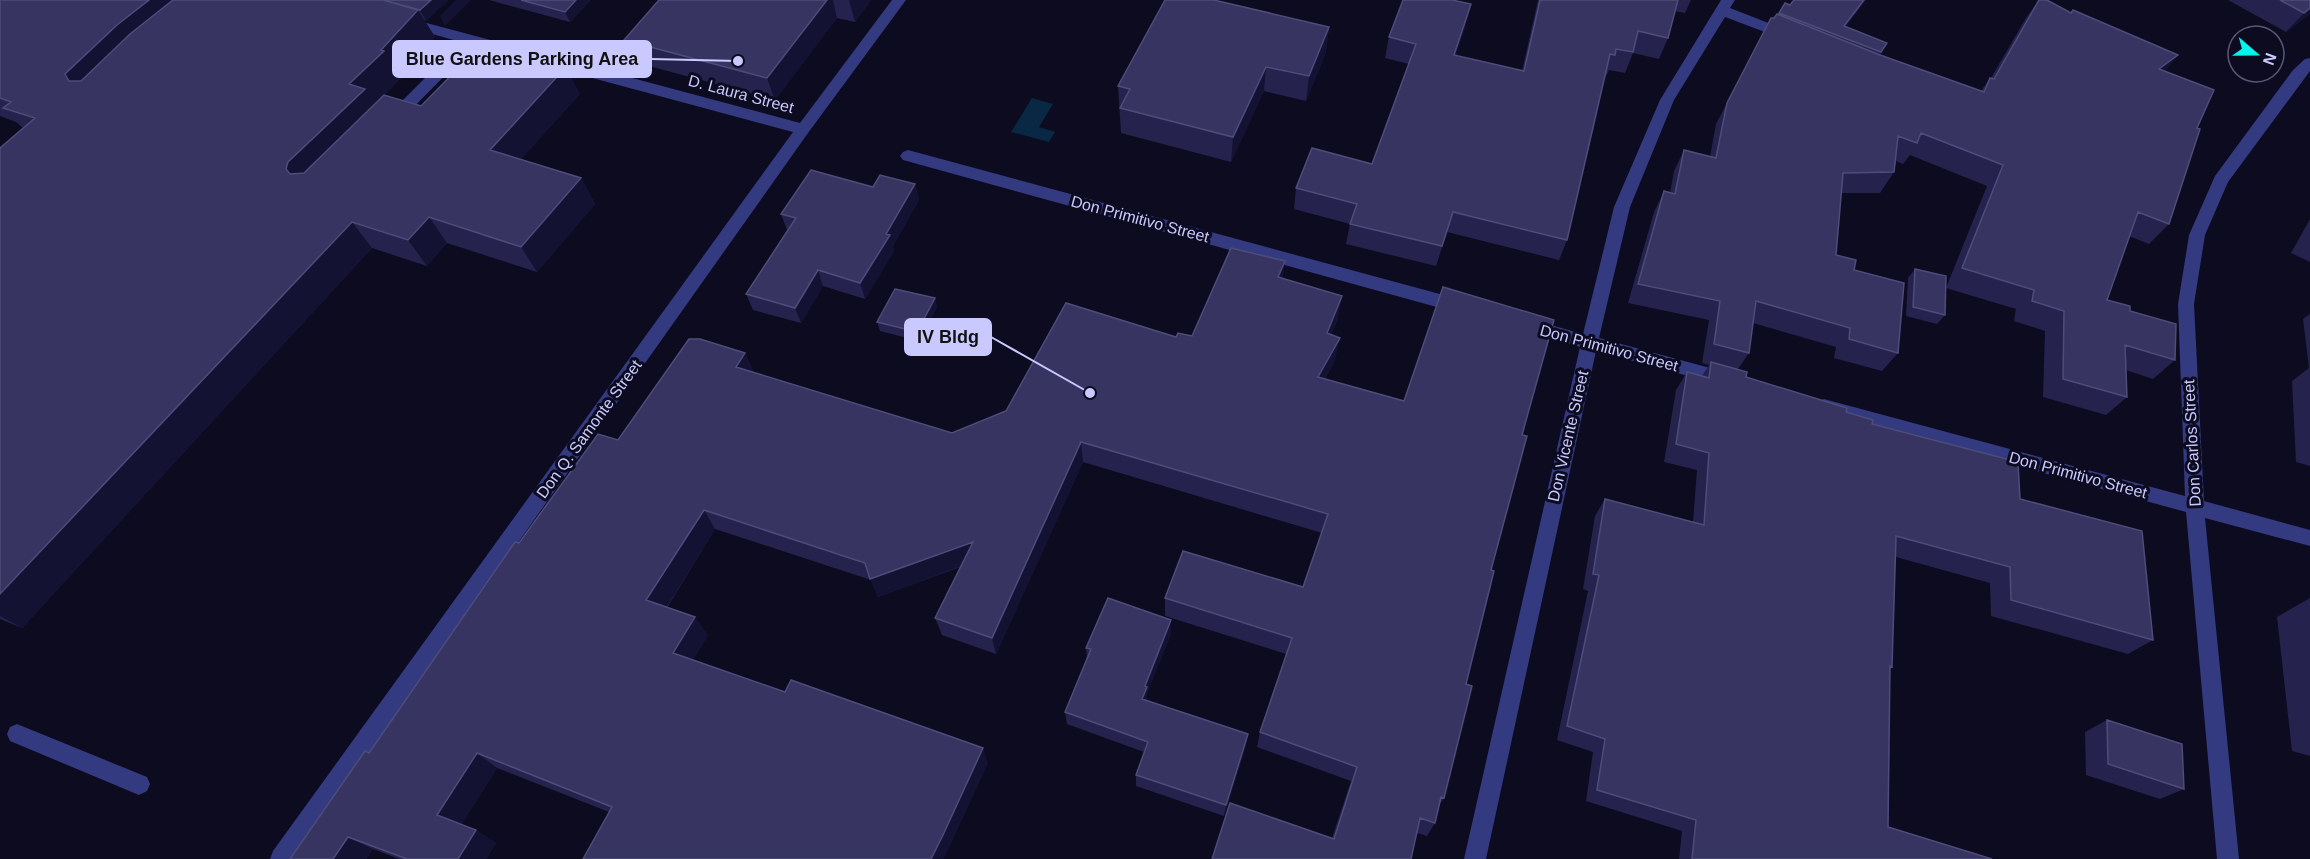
<svg xmlns="http://www.w3.org/2000/svg" width="2310" height="859" font-family="Helvetica,sans-serif">
  <style>
    .water { fill: #092844 }
    .lines { fill: none; stroke-linecap: round; stroke-linejoin: round }
    .minor { fill: #333a80; fill-rule: evenodd }
    .wall { fill: #25234e }
    .shaded-wall { fill: #141233 }
    .building { fill: #373461; stroke: #4e4c7a; stroke-width: 1.5 }
    .labels { text-anchor: middle; dominant-baseline: central; stroke-width: 6; stroke-linejoin: round; paint-order: stroke }
    .street-label { font-size: 16px; fill: #c9c9ff; stroke: #0c0b1f }
    .leader { fill: none; stroke: #c9c9ff; stroke-width: 2 }
    .callout-dot { fill: #c9c9ff; stroke: #0c0b1f; stroke-width: 2 }
    .callout { fill: #c9c9ff; stroke: #c9c9ff; stroke-width: 2 }
    .callout-label { font-size: 18px; text-anchor: middle; font-weight: bold; fill: #111 }
  </style>
  <rect width="100%" height="100%" fill="#0c0b1f"/>
  <path class="water" d="M1032 98 1053 104 1039 127 1055 132 1049 142 1011 132Z"/>
  <g class="lines">
    <path class="minor" d="M892 0H906L808 133 294 859H270L273 851 793 132 474 46 397 124H387L384 120 387 116 461 42 403 26 401 23 403 20 408 18 800 123Z
      M1721 0H1735L1730 8 1794 33 1796 36 1789 41 1725 17 1674 100 1630 207 1599 338 1725 372 1731 374 1734 379 1731 384 1725 386 1596 351 1486 859H1464L1580 347 1523 331 1520 326 1523 321 1529 319 1583 334 1614 207 1660 100Z
      M2310 58V71L2228 182 2205 235 2194 304 2204 501 2310 530V546L2205 518 2239 859H2217L2186 512 1824 413 1818 411 1815 406 1818 401 1824 399 2185 496 2178 304 2189 235 2215 176 2293 70 2305 59Z
      M908 150 1462 300 1468 302 1470 307 1468 312 1462 314 903 160 900 156 903 152Z
      M17 724 147 777 150 784 147 791 139 795 10 741 7 734 10 727Z"/>
  </g>
  <path class="wall" d="M0 0H448L426 21 424 20 435 37 400 76 401 78 384 95 421 106 580 94 521 159 581 178 595 204 537 272 447 243 427 266 372 248 22 628 0 619V148L23 128 16 122 0 116Z
    M489 0H591L570 22Z
    M659 0H871L855 22 837 18 775 100 634 62 624 40Z
    M1538 0H1691L1685 13 1675 11 1668 38 1659 59 1633 53 1625 73 1609 70 1606 76H1605L1567 240 1559 260 1447 232 1436 266 1346 244 1350 224 1294 209 1296 188 1372 164 1409 64 1385 58 1389 37 1466 25 1455 56 1522 71Z
    M1794 0H1866L1846 26 1887 43 1880 55 1981 91 1990 78H1991L2026 18 2039 0 2178 55 2165 71 2197 128 2169 224 2149 244 2129 236 2107 300 2130 311 2175 360 2153 379 2126 370 2127 397 2106 415 2043 397 2045 331 2014 321 2016 309 1946 288 1987 186 1910 155 1903 164 1896 161 1894 172 1880 193H1841L1836 255 1854 270 1898 353 1882 371 1834 358 1836 347 1753 323 1749 353 1738 369 1746 377 1846 412 2020 499 2153 640 2128 654 1991 616 1990 583 1896 557 1892 667 1890 668 1888 827 1992 859H1679L1682 831 1586 801 1593 752 1557 740 1588 591 1583 589 1595 516 1605 499 1693 522 1697 470 1664 462 1676 390 1687 372 1702 376 1709 365 1702 363 1709 320 1628 303 1654 212 1664 191 1670 193 1674 171 1684 150 1710 157 1716 124 1771 18H1774L1778 15 1785 3 1790 5Z
    M2228 0H2310V14L2286 32Z
    M1329 27 1326 52 1306 101 1264 91 1231 162 1121 133 1118 86Z
    M915 184 919 200 893 246 894 251 865 299 823 286 801 323 753 310 746 294 787 230 781 214 873 187Z
    M2310 219V262L2291 253Z
    M1915 269 1945 315 1937 324 1906 316 1908 278Z
    M1282 278 1338 319 1331 334 1335 360 1325 379 1522 435 1466 684 1444 798 1440 804 1435 823 1427 836 1417 833 1332 838 1351 781 1257 747 1260 732 1286 654 1165 616V598L1303 587 1322 533 1083 462 996 654 942 635 935 618 960 567 878 597 871 580 715 529 667 608 708 635 693 660 988 763 943 859H583L609 812 497 768 461 825 476 830 496 843 486 859H399L373 849 366 859H290L369 753 519 543 618 440 745 353 754 373 952 433 1176 337 1192 336Z
    M937 307 919 341 880 331 877 322Z
    M2310 314V466L2296 462 2292 381 2309 368 2303 319Z
    M2310 598V756L2292 751 2277 617Z
    M1171 620V634L1147 693V701L1246 746 1224 816 1136 786V775L1144 752 1067 724 1065 712 1087 658 1086 648Z
    M2107 720 2184 789 2160 799 2086 775 2085 732Z"/>
  <path class="shaded-wall" d="M149 0H204L90 101 69 81 65 74 117 25Z
    M431 0H448L426 21 420 10Z
    M456 0H471L445 26 440 16Z
    M576 0H591L570 22 565 12Z
    M827 0H833L837 18 775 100 767 78Z
    M849 0H871L855 22Z
    M1864 0H1866L1838 36 1844 26Z
    M1471 4 1466 25 1449 76 1454 55Z
    M2310 8V14L2286 32 2304 13Z
    M418 10 435 37 400 76 401 78 375 104 307 195 286 169 288 162 349 84Z
    M1329 27 1326 52 1306 101 1309 76Z
    M2178 55 2160 77 2159 69Z
    M566 67 580 94 506 176 490 150Z
    M1266 67 1264 91 1231 162 1233 137Z
    M581 178 595 204 537 272 521 247Z
    M915 184 919 200 893 246 894 251 865 299 860 283 886 234Z
    M429 217 447 243 427 266 408 240Z
    M352 222 372 248 22 628 0 616V594Z
    M1285 261 1282 284 1278 277Z
    M818 270 823 286 801 323 795 308Z
    M1342 296 1338 319 1323 355 1327 333Z
    M935 298 937 307 919 341 917 332Z
    M1340 338 1335 360 1314 398 1318 377Z
    M745 353 755 375 736 367Z
    M1081 442 1083 462 996 654 992 638Z
    M704 510 715 529 660 618 646 600Z
    M973 542 977 560 878 597 870 579Z
    M695 617 708 635 687 670 673 653Z
    M1171 620V634L1147 693V700L1143 711 1142 699 1145 686Z
    M1248 734 1246 746 1224 816 1226 805Z
    M983 748 988 763 949 848 943 859H931Z
    M477 753 497 768 459 828 437 815Z
    M476 830 496 843 486 859H458Z
    M348 837 373 849 366 859H333Z"/>
  <path class="building" d="M0 0H149L117 25 65 74 69 81H81L130 34 173 0H383L418 10 381 50 384 51 349 84 365 89 288 162 286 169 290 174 304 173 384 95 421 106 482 44 566 67 490 150 581 178 521 247 429 217 408 240 352 222 0 594V148L35 118 3 108 11 102 0 98Z
    M383 0H431L420 10Z
    M521 0H576L565 12Z
    M659 0H827L767 78 624 40Z
    M1165 0H1214L1329 27 1309 76 1266 67 1233 137 1120 108 1130 89 1118 86Z
    M1403 0H1452L1471 4 1454 55 1524 71 1540 0H1678L1668 38 1638 31 1633 52 1616 49 1615 55 1610 54 1567 240 1453 212 1442 246 1350 224 1357 204 1296 188 1312 148 1372 164 1416 44 1389 37Z
    M1794 0H1864L1844 26 1887 43 1881 52 1779 13 1785 3 1790 5Z
    M2039 0H2047L2071 13 2073 10 2178 55 2159 69 2214 90 2197 128 2200 129 2169 224 2138 212 2107 300 2130 306V311L2176 324 2175 360 2125 345 2127 397 2063 379 2064 311 2032 301 2034 290 1962 268 2003 165 1921 133 1917 143 1898 136 1894 172 1843 173 1836 255 1856 260 1854 270 1904 283 1898 353 1849 339 1850 328 1756 301 1749 353 1714 344 1720 301 1638 284 1664 191 1675 194 1684 150 1716 158 1727 103 1771 18H1774L1777 14 1880 55 1984 92 1990 78 1994 79Z
    M2280 0H2310V8L2304 13Z
    M811 170 873 187 880 175 915 184 886 234 890 235 860 283 818 270 795 308 746 294 796 218 781 214Z
    M1231 248 1285 261 1278 277 1342 296 1327 333 1340 338 1318 377 1404 401 1443 287 1554 320 1522 435 1527 436 1491 570 1494 571 1466 684 1472 686 1444 798 1441 797 1435 823 1420 818 1411 859H1212L1230 803 1334 839 1357 767 1260 732 1292 638 1165 598 1183 551 1303 587 1328 514 1081 442 992 638 935 618 973 542 870 579 865 563 704 510 646 600 695 617 673 653 785 692 791 680 983 748 943 835 931 859H583L612 807 477 753 437 815 476 830 458 859H407L348 837 333 859H290L365 751 369 753 515 542 519 543 598 434 618 440 689 339H700L745 353 736 367 952 433 1006 411 1066 303 1176 337 1178 333 1192 336Z
    M1915 269 1946 276 1945 315 1913 307Z
    M895 289 935 298 917 332 877 322Z
    M1711 362 1747 372 1746 377 1847 408 1846 412 1873 420 1872 424 2018 462 2020 499 2142 531 2153 640 2011 600 2010 567 1896 536 1892 667 1890 666 1888 827 1992 859H1692L1696 820 1597 790 1605 739 1567 726 1599 575 1593 574 1605 499 1704 525 1709 453 1676 444 1687 372 1709 378Z
    M1108 598 1171 620 1145 686 1147 687 1142 699 1248 734 1226 805 1136 775 1148 742 1065 712 1091 649 1086 648Z
    M2107 720 2182 744 2184 789 2108 764Z"/>
  <g class="labels">
    <g class="street-label">
      <text transform="translate(741 94) rotate(15)">D. Laura Street</text>
      <text transform="translate(1140 219) rotate(15)">Don Primitivo Street</text>
      <text transform="translate(1609 348) rotate(15)">Don Primitivo Street</text>
      <text transform="translate(589 429) rotate(-54)">Don Q. Samonte Street</text>
      <text transform="translate(1568 436) rotate(-77)">Don Vicente Street</text>
      <text transform="translate(2192 443) rotate(-93)">Don Carlos Street</text>
      <text transform="translate(2078 475) rotate(15)">Don Primitivo Street</text>
    </g>
  </g>
  <path class="leader" d="M738 61L651 59M1090 393L991 337"/>
  <g class="callout-dot">
    <circle cx="738" cy="61" r="6"/>
    <circle cx="1090" cy="393" r="6"/>
  </g>
  <g class="callout">
    <rect x="393" y="41" width="258" height="36" rx="6"/>
    <rect x="905" y="319" width="86" height="36" rx="6"/>
  </g>
  <g class="callout-label">
    <text x="522" y="65">Blue Gardens Parking Area</text>
    <text x="948" y="343">IV Bldg</text>
  </g>
  <g transform="translate(2256 54) rotate(110)"><circle r="28" fill="#0c0b1f" stroke="#585779" stroke-width="1.5"/>
  <path d="M0-4.5L10 22L0 15L-10 22Z" fill="#00f4ee"/>
  <text y="-9" font-size="16" font-weight="bold" text-anchor="middle" fill="#c9c9ff">N</text>
  </g>
</svg>
